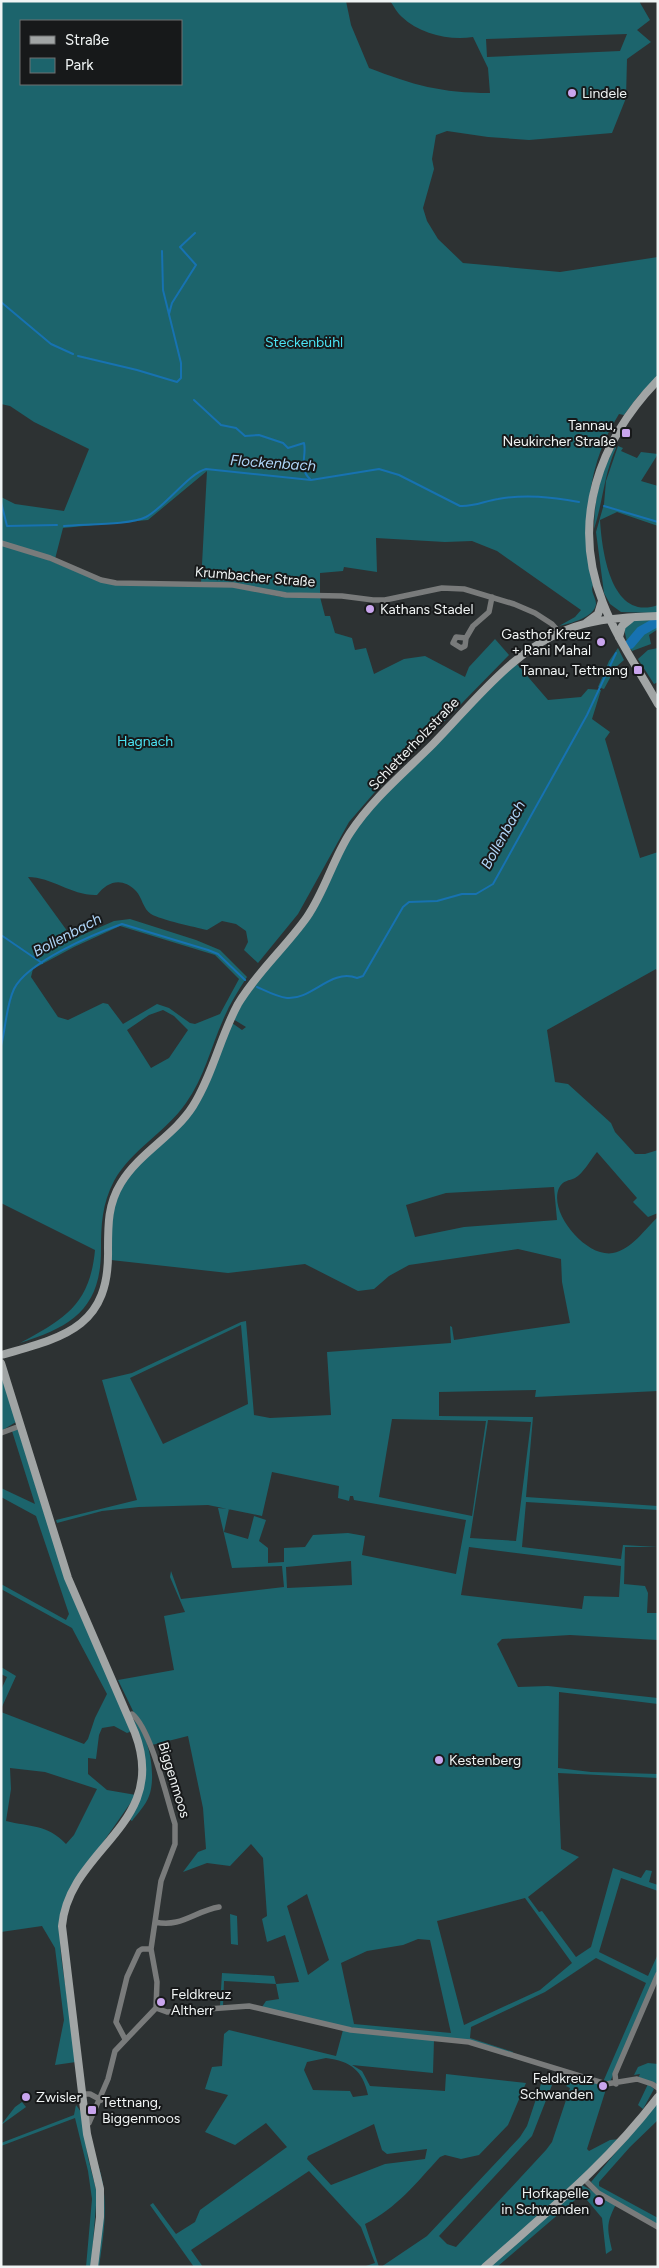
<svg xmlns="http://www.w3.org/2000/svg" width="659" height="2268" font-family="Figtree,sans-serif">
  <style>
    .green { fill: #1c646c; fill-rule: evenodd }
    .lines { fill: none; stroke-linecap: round; stroke-linejoin: round }
    .stream { stroke: #1772b1; stroke-width: 2 }
    .river { stroke: #1772b1; stroke-width: 10 }
    .street { stroke: #797b7b; stroke-width: 5.5 }
    .secondary { stroke: #a1a5a5; stroke-width: 8 }
    .poi-dot { fill: #c9a5ee; stroke: #17191a; stroke-width: 2 }
    .labels { text-anchor: middle; dominant-baseline: central; stroke-width: 4; stroke-linejoin: round; paint-order: stroke }
    .poi-label { font-size: 14px; fill: #f0f4f4; stroke: #17191a; text-anchor: start }
    .park-label { font-size: 14px; fill: #4be3f3; stroke: #17191a }
    .street-label { font-size: 14px; fill: #f0f4f4; stroke: #17191a }
    .water-label { font-size: 15px; font-style: italic; fill: #afd5f8; stroke: #17191a }
  </style>
  <rect width="100%" height="100%" fill="#2d3233"/>
  <path class="green" d="M1 1H346L351 25 369 68C413 85 441 93 490 93L488 68 473 37C450 41 420 34 402 17 397 13 394 6 390 1H639L650 20 637 30 651 42 627 59 626 98 612 133 529 140 488 137 447 131 436 135 432 159 434 169 423 208 427 221 438 239 463 263 560 272 658 257V376L639 395 624 415 619 414C586 465 582 527 593 585 590 592 596 597 596 604 595 617 569 624 559 626L575 617 581 610 497 551 472 541 445 542 376 538 377 572 344 567 343 571 320 573V594L279 593 201 583 207 471 148 520 63 528 55 559 1 541V497L15 504 64 511 89 449 34 422 10 406 1 404ZM21 21H181V84H21ZM627 34 620 51 487 57 486 39Z
    M615 445 616 448C604 474 603 502 594 529 595 493 600 477 615 445Z
    M618 446 623 448 621 451 637 458 641 452 658 454 641 481 658 486V526L617 512 600 520C602 551 611 622 658 605V613L621 612 610 604 604 593 596 532 604 504 606 481Z
    M1 545 46 559 104 583 233 587 282 597H320L325 616H330L335 633 352 638 355 650 366 648 374 674 404 659 425 656 465 677 469 667 495 639 509 655 374 793 349 822 298 914 258 963 244 950 248 942 246 931 236 924 222 921 207 930C195 927 161 920 151 914 143 909 142 897 136 891 122 877 108 881 97 895 72 896 52 877 28 877L73 939 114 921 130 919 196 940 220 950 247 977C238 991 229 1005 223 1020 211 1047 204 1078 186 1103 166 1132 131 1150 114 1181 102 1204 101 1225 101 1250 101 1309 71 1327 20 1343 65 1319 90 1304 95 1250L1 1203ZM120 926 215 955 239 979 220 1014 195 1024 190 1023 169 1008 157 1004 123 1024 108 1004 103 1003 68 1020 58 1017 31 977 33 969 74 947ZM163 1010 174 1016 188 1030 169 1058 151 1068 127 1030 149 1015Z
    M658 619V629L649 635 651 644 632 651 627 642 624 629 634 620Z
    M618 648 624 660 616 667 604 689 598 687 609 661Z
    M658 648V682L654 684 638 659 648 650Z
    M516 663 548 700 581 697 588 689 601 690 592 719 610 732 605 739 640 858 658 852V972L656 969 547 1030 555 1082 568 1084 611 1123 615 1132 635 1154H645L658 1150V1213L648 1217 633 1202 637 1198 597 1152C591 1159 583 1174 575 1178 569 1181 563 1180 559 1188 548 1213 587 1258 613 1253 631 1250 645 1229 658 1217V1391L535 1397 536 1390 439 1392V1416L533 1417 526 1497 658 1506V1510L526 1502 522 1547 621 1559 623 1545 658 1547H625L624 1584 645 1586 648 1593 647 1613H658V1640L570 1635 502 1639 497 1644 518 1687 548 1686 658 1698V1704L559 1692 558 1768 591 1772 658 1774V1778L558 1773 561 1849 579 1857 528 1897 539 1912 542 1911 576 1957 591 1947 613 1868 641 1878 646 1870 652 1871 649 1882 658 1885V1891L621 1878 599 1952 648 1976 658 1954V1970L610 2082H603L646 1983 596 1958 545 1992 471 2027 470 2038 513 2052V2053L464 2040 363 2031 262 2007 266 2001 279 1999 276 1984 224 1981 223 2006H220L222 1973 274 1976 276 1984 299 1982 285 1935 267 1942 262 1919 267 1916 263 1858 251 1844 230 1866 207 1863 183 1872 198 1852 206 1849 203 1808 188 1736 152 1745 147 1731 134 1713 118 1680 174 1670 164 1616 185 1612 170 1577 171 1571 181 1599 284 1587 282 1566 232 1568 218 1508 229 1509 224 1532 248 1539 254 1516 266 1520 259 1541 268 1548V1563L284 1562V1548L305 1547 313 1535 348 1533 365 1536 362 1555 456 1574 466 1520 354 1500 353 1496H350L349 1501 338 1498 339 1486 272 1472 262 1516 208 1505 139 1507 102 1511 57 1523 56 1520 137 1500 102 1380 132 1373 241 1322 246 1321 254 1415 270 1418 331 1415 327 1352 451 1343 450 1326 452 1327 454 1340 570 1323 562 1282 561 1259 518 1249 409 1265 389 1276 374 1289 358 1291 305 1264 228 1273 111 1260 112 1213 121 1188 135 1169 189 1117 232 1023 242 1030 246 1027 233 1019 247 994 300 929 353 832 371 809ZM554 1187 557 1220 464 1227 415 1237 406 1205 446 1193ZM241 1325 248 1404 163 1444 130 1378ZM392 1419 486 1421 472 1516 379 1497ZM488 1420 531 1422 516 1541 470 1538ZM469 1547 621 1566 619 1597 584 1596 582 1609 461 1595ZM351 1561 352 1585 287 1588 286 1567ZM307 1894 329 1960 308 1975 287 1906ZM525 1898 572 1963 540 1990 464 2025 437 1921ZM418 1939 430 1940 451 2033 354 2024 341 1963 367 1951 403 1945Z
    M1 1374 16 1422 1 1431Z
    M18 1429 44 1513 78 1610 132 1731 127 1733 114 1726 102 1728 99 1735 96 1759 88 1758V1774L107 1790 136 1795 69 1891C54 1923 61 1956 66 1990 69 2014 72 2038 76 2062L55 2065 64 2020 55 1948 42 1926 1 1932V1712L84 1744 88 1739 95 1718 107 1694 72 1628 1 1589V1584L66 1620 69 1614 36 1516 1 1497V1488L35 1504 12 1431ZM10 1768 45 1772 97 1789 74 1835 66 1844C47 1824 30 1827 6 1821L11 1789Z
    M1 1667 16 1676 1 1709V1690L7 1677 1 1674Z
    M131 1718C149 1730 157 1776 149 1796 146 1805 137 1814 132 1821L129 1819C153 1782 147 1757 131 1718Z
    M230 1914 237 1916 238 1945 231 1944Z
    M229 2030 336 2056 343 2030 434 2040 433 2073 352 2065 362 2071 370 2086 445 2091 446 2074 526 2083 508 2125 479 2155 461 2159 445 2155 440 2157C417 2182 397 2208 365 2224L379 2267H363L375 2263 361 2227 309 2171 191 2250 203 2267H194L150 2205 153 2203 176 2234 195 2222 200 2210 287 2147 266 2123 235 2145 205 2132 228 2095 205 2089 212 2067 222 2066 224 2034ZM326 2058C351 2061 363 2071 368 2095L353 2097 350 2091 313 2090 304 2070 307 2062ZM374 2124 382 2150 387 2154 427 2149 425 2159 385 2164 331 2185 307 2159 308 2156Z
    M648 2063 658 2064V2084L638 2078 640 2074 634 2075 638 2067Z
    M569 2074 607 2086 587 2149 589 2151 610 2140 620 2139 560 2198 480 2267H381L427 2236 520 2137 527 2126 541 2084 552 2085 532 2136 439 2236 447 2244 456 2247 546 2150 552 2142 570 2088 566 2086 572 2081Z
    M648 2084 654 2089 643 2109 638 2105Z
    M22 2102 26 2107 1 2125 15 2107Z
    M658 2102V2120L630 2147 599 2182V2186L658 2218V2225L604 2196 591 2182Z
    M76 2105 81 2112 88 2158 97 2193 91 2267H86L92 2199 88 2171 75 2118 1 2146V2143L74 2115Z
    M97 2162C110 2196 104 2232 99 2267H96Z
    M582 2185 616 2204C606 2224 607 2228 612 2250L606 2254 602 2218 582 2194 497 2267H489Z"/>
  <g class="lines">
    <path class="stream" d="M162 251 163 290 181 363V378L177 382
      M1 302 51 344 73 354
      M169 314 172 303 196 265 180 247 195 233
      M78 356 137 370 177 382
      M194 400 221 425 236 428 245 436 259 435 283 443 288 448 304 443C307 456 298 468 310 479
      M1 502 7 526 57 525
      M604 506 658 522
      M64 526C83 524 131 525 146 517 165 507 189 473 206 469L311 480 379 469 399 475 460 506C473 507 485 501 498 499 526 494 551 497 579 502
      M1 935 42 963
      M257 987C266 991 277 997 287 998 312 1000 331 968 357 978L363 976 403 907 409 902 437 901 462 894H476L493 884 587 715 616 653
      M1 1046C6 1027 6 1006 14 989 27 962 94 934 122 924L208 950 218 954 245 980"/>
    <path class="river" d="M630 644 641 631 657 622"/>
    <path class="street" d="M1 543 50 558 101 580 116 583 233 585 286 595 342 596 373 600H385L442 588 464 589 514 604 535 613 552 624 560 633
      M466 638 456 637 453 643 461 648 465 646 466 638 473 626 489 612 492 597
      M1 1433 20 1426
      M155 1922C181 1928 195 1911 219 1907
      M156 2008 167 2012 249 2006 351 2030 469 2042 606 2084 637 2079 652 2084 658 2088
      M125 2039 116 2022 127 1977 139 1951 142 1949H151
      M616 2084 615 2074 658 1974
      M83 2094H90L101 2100
      M86 2125 89 2123 108 2079 115 2051 156 2008 157 1982 151 1949 161 1881 175 1844V1824C167 1799 151 1729 132 1714L128 1716
      M585 2180 598 2193 658 2227"/>
    <path class="secondary" d="M658 380C599 441 570 521 603 603 617 639 639 670 658 704
      M586 623 598 614 602 601
      M619 637 622 626 632 618
      M1 1355C65 1337 110 1327 108 1249 108 1224 108 1204 121 1183 140 1152 174 1136 193 1106 213 1074 220 1037 238 1004 257 972 285 948 307 917 325 891 333 859 350 833 372 799 405 772 433 744 478 698 519 641 584 624 608 618 633 617 658 616
      M1 1363 68 1578 135 1733C170 1825 69 1848 62 1926L87 2134 100 2189V2217L94 2267
      M485 2267C548 2211 606 2165 658 2097"/>
  </g>
  <g class="poi-dot">
    <circle cx="572" cy="93" r="5"/>
    <rect x="621" y="428" width="10" height="10" rx="2.5"/>
    <circle cx="370" cy="609" r="5"/>
    <circle cx="601" cy="642" r="5"/>
    <rect x="633" y="665" width="10" height="10" rx="2.5"/>
    <circle cx="439" cy="1760" r="5"/>
    <circle cx="161" cy="2002" r="5"/>
    <circle cx="603" cy="2086" r="5"/>
    <circle cx="26" cy="2097" r="5"/>
    <rect x="87" y="2105" width="10" height="10" rx="2.5"/>
    <circle cx="599" cy="2201" r="5"/>
  </g>
  <g class="labels">
    <g class="poi-label">
      <text x="582" y="93">Lindele</text>
      <text x="616" y="425" text-anchor="end">Tannau,<tspan x="616" dy="16">Neukircher Straße</tspan></text>
      <text x="380" y="609">Kathans Stadel</text>
      <text x="591" y="634" text-anchor="end">Gasthof Kreuz<tspan x="591" dy="16">+ Rani Mahal</tspan></text>
      <text x="628" y="670" text-anchor="end">Tannau, Tettnang</text>
      <text x="449" y="1760">Kestenberg</text>
      <text x="171" y="1994">Feldkreuz<tspan x="171" dy="16">Altherr</tspan></text>
      <text x="593" y="2078" text-anchor="end">Feldkreuz<tspan x="593" dy="16">Schwanden</tspan></text>
      <text x="36" y="2097">Zwisler</text>
      <text x="102" y="2102">Tettnang,<tspan x="102" dy="16">Biggenmoos</tspan></text>
      <text x="589" y="2193" text-anchor="end">Hofkapelle<tspan x="589" dy="16">in Schwanden</tspan></text>
    </g>
    <g class="park-label">
      <text x="304" y="342">Steckenbühl</text>
      <text x="145" y="741">Hagnach</text>
    </g>
    <g class="street-label">
      <text transform="translate(255 577) rotate(5)">Krumbacher Straße</text>
      <text transform="translate(414 744) rotate(-46)">Schletterholzstraße</text>
      <text transform="translate(174 1780) rotate(73)">Biggenmoos</text>
    </g>
    <g class="water-label">
      <text transform="translate(273 463) rotate(4)">Flockenbach</text>
      <text transform="translate(503 835) rotate(-61)">Bollenbach</text>
      <text transform="translate(67 935) rotate(-28)">Bollenbach</text>
    </g>
  </g>
  <rect width="659" height="2268" fill="none" stroke="#f0f4f4" stroke-width="5"/>
  <rect x="20" y="20" width="162" height="65" fill="#17191a" stroke="#6e7171"/>
  <rect x="30" y="36" width="25" height="8" fill="#a1a5a5" stroke="#6e7171"/>
  <text x="65" y="45" font-size="15" fill="#f0f4f4">Straße</text>
  <rect x="30" y="58" width="25" height="15" fill="#1c646c" stroke="#6e7171"/>
  <text x="65" y="70" font-size="15" fill="#f0f4f4">Park</text>
</svg>
